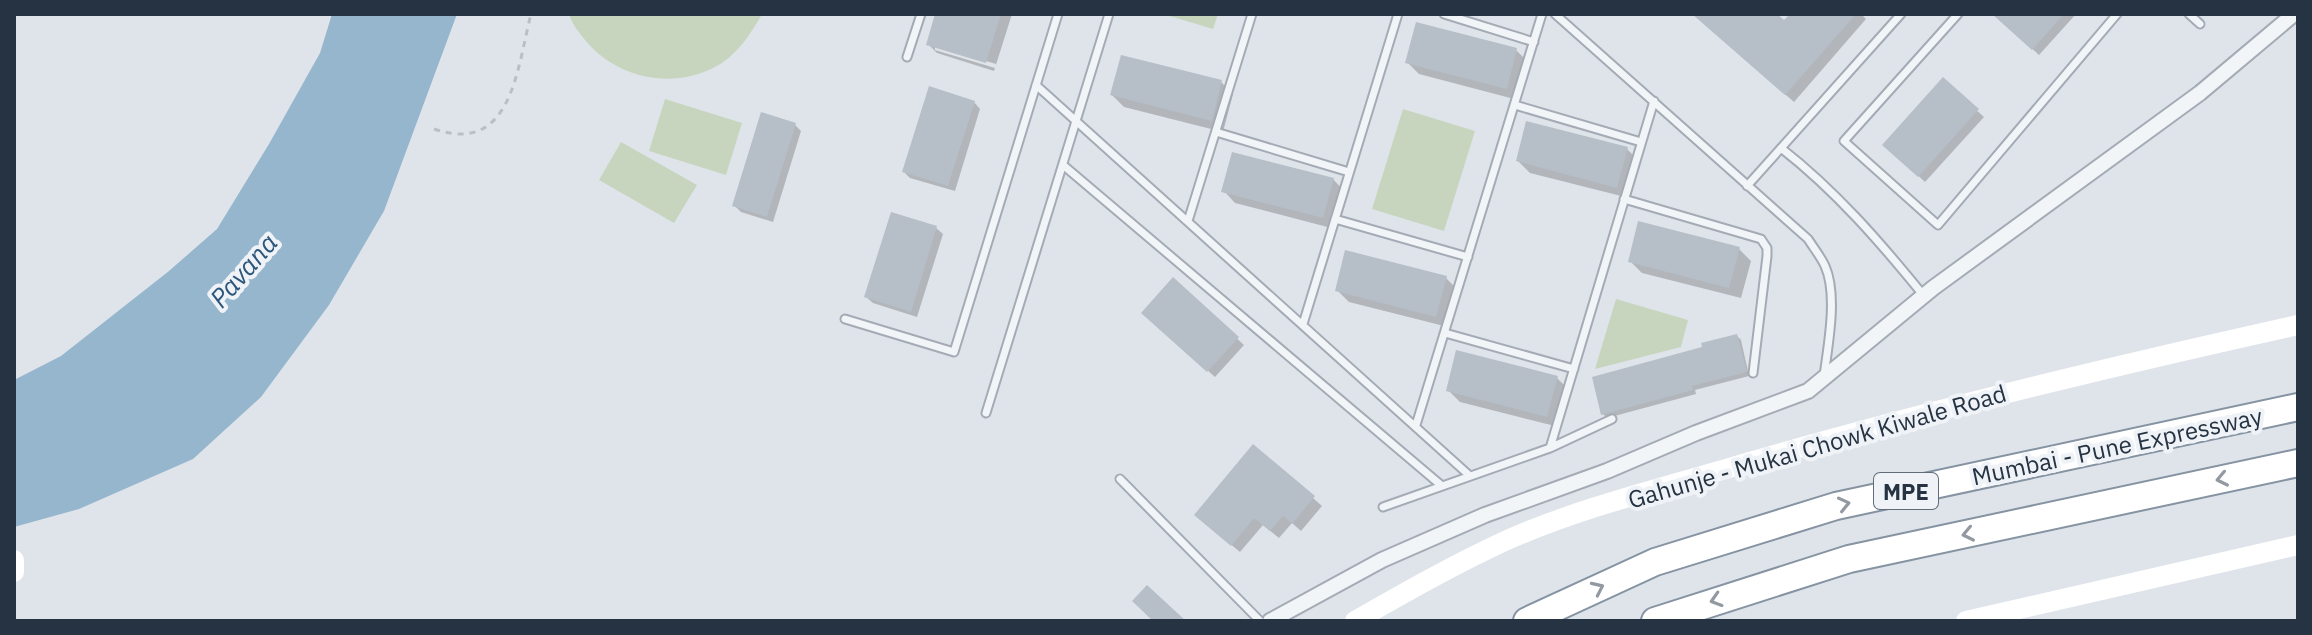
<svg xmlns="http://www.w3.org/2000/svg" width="2312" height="635" font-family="'IBM Plex Sans',sans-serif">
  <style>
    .green { fill: #c7d5bf }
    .water { fill: #96b6ce }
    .shadow { fill: #0003; fill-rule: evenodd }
    .building { fill: #b6bec8 }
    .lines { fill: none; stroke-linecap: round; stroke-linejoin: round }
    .lane-casing { stroke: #a4abb5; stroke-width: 11 }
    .street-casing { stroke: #a4abb5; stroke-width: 18 }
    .highway-casing { stroke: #8593a2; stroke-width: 30 }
    .path { stroke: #b9bfc5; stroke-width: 3; stroke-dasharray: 6 6; stroke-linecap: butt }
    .lane { stroke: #f2f5f8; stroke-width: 7 }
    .street { stroke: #f2f5f8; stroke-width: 14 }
    .secondary { stroke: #fff; stroke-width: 20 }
    .highway { stroke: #fff; stroke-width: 26 }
    .oneway { stroke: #9299a1 }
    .labels { text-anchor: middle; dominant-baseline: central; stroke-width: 8; stroke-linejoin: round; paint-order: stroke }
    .shield { fill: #eff3f7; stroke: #626d79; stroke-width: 2 }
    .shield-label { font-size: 22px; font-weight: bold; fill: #263343 }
    .street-label { font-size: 24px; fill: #263343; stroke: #eff3f7 }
    .water-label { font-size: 26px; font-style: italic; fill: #2c567b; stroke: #eff3f7 }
  </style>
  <rect width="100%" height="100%" fill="#dfe4ea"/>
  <path class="green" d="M569 14H762C750 35 736 57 713 68 670 90 615 77 585 40 578 31 572 24 569 14Z
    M1163 14H1218L1213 29Z
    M665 99 742 123 726 175 649 151Z
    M1403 109 1475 131 1444 231 1372 209Z
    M621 142 697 185 674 223 599 180Z
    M1616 299 1688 320 1681 347 1595 369Z"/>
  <path class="water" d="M332 14H457L384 211 329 305 261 397 193 459 79 509 14 527V380L61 356 169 271 217 229 269 144 320 53Z"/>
  <path class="shadow" d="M937 14H1012L994 71 937 53 928 44ZM935 46 996 64 995 68 935 50Z
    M1693 14H1774L1784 23 1792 14H1861L1866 19 1794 102Z
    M2002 14H2076L2039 55 1999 18Z
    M1516 50 1528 62 1518 100 1419 74 1407 62Z
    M1943 80 1984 117 1925 182 1885 145Z
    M1221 82 1233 94 1223 132 1124 107 1112 95Z
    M974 102 980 109 955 191 910 178 904 172Z
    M795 125 801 131 773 222 741 212 734 205Z
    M1627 149 1639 161 1629 198 1530 173 1518 161Z
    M1333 179 1344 191 1335 229 1235 203 1224 191Z
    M936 228 943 234 917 317 873 303 866 297Z
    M1739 249 1751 261 1741 298 1642 273 1630 261Z
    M1446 278 1458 290 1448 327 1349 302 1337 290Z
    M1173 280 1244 345 1215 377 1150 319Z
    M1737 336 1741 340 1749 376 1695 390 1696 394 1607 418 1603 414Z
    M1557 378 1569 390 1559 427 1460 402 1448 390Z
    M1254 446 1322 506 1301 531 1292 523 1279 538 1263 525 1240 552 1205 523Z"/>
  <path class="building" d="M935 14H1001L986 63 926 45Z
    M1692 14H1777L1784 20 1790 14H1856L1785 95Z
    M1992 14H2064L2032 50Z
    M1416 22 1517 48 1507 89 1405 63Z
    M1121 55 1222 80 1212 121 1110 95Z
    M1943 77 1979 109 1918 177 1882 145Z
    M929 86 975 101 948 186 902 172Z
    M761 112 796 123 767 217 732 206Z
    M1526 121 1628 147 1617 188 1516 161Z
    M1232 152 1334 178 1323 218 1221 192Z
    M891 212 937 226 911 312 864 297Z
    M1638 221 1740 247 1729 288 1628 262Z
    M1345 250 1447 276 1436 317 1335 291Z
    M1173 277 1239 337 1207 372 1141 313Z
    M1737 334 1747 372 1692 386 1693 390 1601 415 1592 377 1702 347 1701 343Z
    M1456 350 1558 376 1547 417 1446 391Z
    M1253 444 1315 496 1292 524 1283 516 1270 531 1254 518 1231 546 1194 515Z
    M1147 585 1186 621H1153L1132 601Z"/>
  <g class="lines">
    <g class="lane-casing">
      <path id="lane" d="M1444 14 1534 42
        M1555 14 1808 239C1813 247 1821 257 1825 266 1838 295 1828 345 1824 376
        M1958 14 1844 141 1938 225 2117 14
        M2189 14 2200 24
        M907 57 921 14
        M1036 85 1470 476
        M1515 105 1641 142
        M1216 132 1349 172
        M1781 148C1836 191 1880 242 1924 296
        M1063 165 1442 486
        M1747 186 1901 14
        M1624 199 1761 239 1767 248V256L1753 373
        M1335 219 1468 257
        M1188 221 1252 14
        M845 319 954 352 1058 14
        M1303 324 1398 14
        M1445 333 1574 369
        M986 413 1109 14
        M1416 425 1542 14
        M1550 448 1654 101
        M1120 479 1260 621
        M1383 507 1550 448 1612 419"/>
    </g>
    <g class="street-casing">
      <path id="street" d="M1270 621 1382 560 1485 515 1607 471 1696 433 1808 391 1933 288 2200 93 2294 14"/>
    </g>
    <g class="highway-casing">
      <path id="highway" d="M1527 621 1655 562 1836 506 2298 407
        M1655 621 1849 559 2298 463"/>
    </g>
    <path class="path" d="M434 129C512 156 517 68 531 14"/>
    <use href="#lane" class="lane"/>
    <use href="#street" class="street"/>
    <path class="secondary" d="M14 560V572
      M1355 621C1404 593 1453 565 1505 541 1581 507 1666 487 1746 463 1929 410 2113 366 2298 325
      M1966 621 2298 545"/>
    <use href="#highway" class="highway"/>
  </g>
  <defs><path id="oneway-chevron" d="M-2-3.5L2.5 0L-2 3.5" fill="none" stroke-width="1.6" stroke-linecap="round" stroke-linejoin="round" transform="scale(2)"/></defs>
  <g class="oneway">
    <use href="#oneway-chevron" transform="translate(2222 479) rotate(168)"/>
    <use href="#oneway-chevron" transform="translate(1844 504) rotate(-13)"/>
    <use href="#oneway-chevron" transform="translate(1968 534) rotate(168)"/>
    <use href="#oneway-chevron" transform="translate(1598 588) rotate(-25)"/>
    <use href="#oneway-chevron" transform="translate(1716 600) rotate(163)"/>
  </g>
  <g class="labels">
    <rect class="shield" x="1874" y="473" width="64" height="36" rx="6"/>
    <g class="shield-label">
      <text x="1906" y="491">MPE</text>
    </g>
    <g class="street-label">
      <text transform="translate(1817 446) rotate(-16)">Gahunje - Mukai Chowk Kiwale Road</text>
      <text transform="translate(2117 446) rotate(-12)">Mumbai - Pune Expressway</text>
    </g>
    <g class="water-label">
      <text transform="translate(243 270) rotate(-49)">Pavana</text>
    </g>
  </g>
  <rect width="2312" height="635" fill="none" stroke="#263343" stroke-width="32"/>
</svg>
